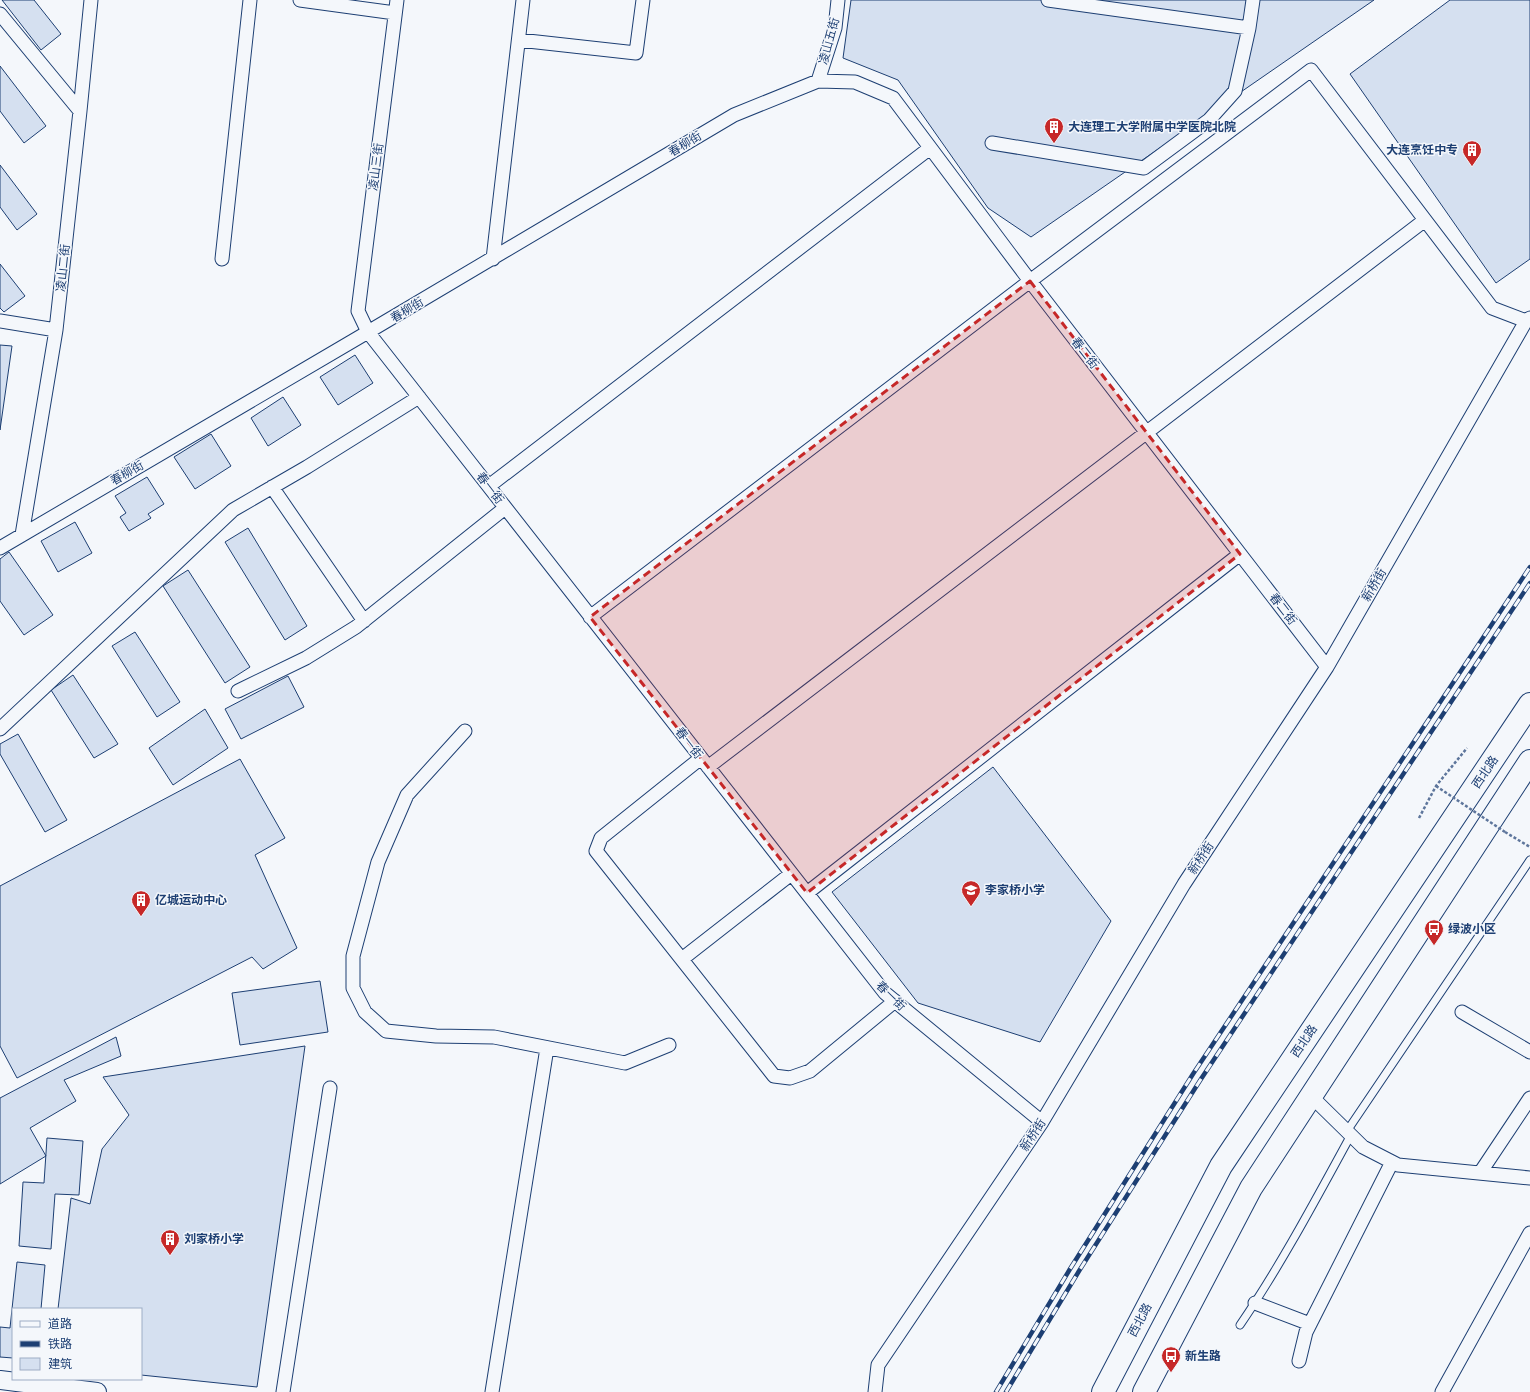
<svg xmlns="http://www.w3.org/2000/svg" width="1530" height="1392" font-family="'Work Sans','Noto Sans SC',sans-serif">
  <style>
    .building { fill: #d5e0f0; stroke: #1d3f73 }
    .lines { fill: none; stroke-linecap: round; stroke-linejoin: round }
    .service-casing { stroke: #1d3f73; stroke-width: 9 }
    .minor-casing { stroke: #1d3f73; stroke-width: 15 }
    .secondary-casing { stroke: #1d3f73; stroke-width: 20 }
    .trunk-casing { stroke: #1d3f73; stroke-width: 24 }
    .path { stroke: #5e769c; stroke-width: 2.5; stroke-dasharray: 3 2; stroke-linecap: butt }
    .service { stroke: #f4f7fb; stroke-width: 7 }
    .minor { stroke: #f4f7fb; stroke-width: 13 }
    .secondary { stroke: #f4f7fb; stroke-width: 18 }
    .trunk { stroke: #f4f7fb; stroke-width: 22 }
    .rail-casing { stroke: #1d3f73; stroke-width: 4.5 }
    .rail { stroke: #f4f7fb; stroke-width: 3; stroke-dasharray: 9; stroke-linecap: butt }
    .path-bridge { stroke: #5e769c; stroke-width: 2.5; stroke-dasharray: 3 2; stroke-linecap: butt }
    .marked { fill: #c62828; fill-opacity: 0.2; stroke: #c62828; stroke-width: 3; stroke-dasharray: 8 5; stroke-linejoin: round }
    .labels { text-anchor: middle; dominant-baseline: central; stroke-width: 3; stroke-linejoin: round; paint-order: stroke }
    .street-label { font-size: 12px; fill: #1d3f73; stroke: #f4f7fb }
    .poi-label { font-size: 12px; font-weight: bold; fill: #1d3f73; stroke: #f4f7fb; text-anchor: start }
  </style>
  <rect width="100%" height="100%" fill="#f4f7fb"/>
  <path class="building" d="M2 0H34L61 34 41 50Z
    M851 0H1374L1031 237 988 208 898 80 843 58Z
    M1450 0H1530V259L1496 283 1350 74Z
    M0 66 46 126 24 143 0 111Z
    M0 165 37 214 17 230 0 207Z
    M0 264 25 296 4 312 0 308Z
    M0 345 12 346 0 430Z
    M355 355 373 383 338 405 320 377Z
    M283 397 301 425 268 446 251 418Z
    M211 434 231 466 195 489 174 457Z
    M147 477 164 504 148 514 151 518 129 531 120 517 126 513 115 496Z
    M75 522 92 553 58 572 41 541Z
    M248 528 307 626 285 640 225 542Z
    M9 552 53 615 24 635 0 601V559Z
    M188 570 250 667 225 683 163 586Z
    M135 632 180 702 157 717 112 646Z
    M73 675 118 744 94 758 51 690Z
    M288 676 304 707 241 739 225 709Z
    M205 709 228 748 173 785 149 748Z
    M18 734 67 820 45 832 0 754V744Z
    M240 759 285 838 255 855 297 948 263 969 252 957 17 1078 0 1046V886Z
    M993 767 1111 921 1040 1042 918 1003 832 892Z
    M320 981 328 1032 240 1045 232 993Z
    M116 1037 121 1056 64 1080 76 1101 30 1128 46 1156 0 1184V1098Z
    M305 1046 257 1387 141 1375V1309H58L71 1198 90 1204 102 1149 129 1115 103 1077Z
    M47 1138 83 1141 79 1195 55 1194 51 1249 19 1246 23 1182 44 1183Z
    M17 1262 45 1265 41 1309H13V1358L0 1357V1327L10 1328Z"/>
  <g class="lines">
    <g class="service-casing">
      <path id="service" d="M1347 1131 1530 860
        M1240 1325C1281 1265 1316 1199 1351 1135"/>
    </g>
    <g class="minor-casing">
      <path id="minor" d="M300 0 395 13
        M397 0 358 311 368 332 885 993 1042 1122
        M1048 0 1249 28
        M0 14 80 111
        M519 40 636 53 643 0
        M818 81 835 28 838 0
        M992 143 1144 168 1209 120 1235 91 1249 28 1253 0
        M222 259 250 0
        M493 259 523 0
        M0 321 56 330
        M489 486 930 148
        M272 487 364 621
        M22 535 56 330 80 111 91 0
        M0 548 368 332 734 115 818 81 855 82 893 98 1030 281 1327 667
        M590 617 1030 281 1311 70 1492 308 1526 321 1530 318
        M238 691 306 658 356 627 505 508
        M0 729 233 510 307 467 419 397
        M465 731 407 795 378 862 353 956V988L365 1012 386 1031 436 1036 494 1037 625 1063 669 1045
        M701 758 601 838 596 851 774 1076 790 1078 810 1071 895 1001
        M708 767 1425 220
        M807 893 1240 554
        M682 959 791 874
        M1462 1012 1530 1052
        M1311 1096 1363 1147 1398 1165 1530 1178
        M1480 1173 1530 1098
        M1255 1303 1310 1324
        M1299 1361 1306 1332 1392 1162
        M283 1392 330 1088
        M492 1392 547 1048
        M875 1392 878 1365 1042 1122 1184 884 1327 667 1526 321
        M1442 1392 1530 1233"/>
    </g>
    <g class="secondary-casing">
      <path id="secondary" d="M0 1380 97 1392"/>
    </g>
    <g class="trunk-casing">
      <path id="trunk" d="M1103 1392 1221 1166 1530 704
        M1144 1392 1251 1188 1530 761"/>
    </g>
    <path class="path" d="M1419 818 1436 786 1467 748
      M1505 832 1530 847"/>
    <use href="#service" class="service"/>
    <use href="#minor" class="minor"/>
    <use href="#secondary" class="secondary"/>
    <use href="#trunk" class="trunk"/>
    <g class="rail-casing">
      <path id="rail" d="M996 1392 1070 1269 1193 1074 1530 567
        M1006 1392 1079 1271 1201 1079 1530 583"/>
    </g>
    <use href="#rail" class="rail"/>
    <path class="path-bridge" d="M1436 786 1505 832"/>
  </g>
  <path class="marked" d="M1030 281 1240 554 807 893 590 617Z"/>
  <defs>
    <g id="building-pin" transform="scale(1)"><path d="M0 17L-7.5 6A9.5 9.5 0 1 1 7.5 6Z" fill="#c62828" stroke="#f4f7fb"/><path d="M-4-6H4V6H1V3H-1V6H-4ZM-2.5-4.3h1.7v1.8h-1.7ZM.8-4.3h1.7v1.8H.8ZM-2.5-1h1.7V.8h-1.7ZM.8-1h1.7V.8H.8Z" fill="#fff"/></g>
    <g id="school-pin" transform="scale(1)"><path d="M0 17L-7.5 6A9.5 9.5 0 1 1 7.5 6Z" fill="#c62828" stroke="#f4f7fb"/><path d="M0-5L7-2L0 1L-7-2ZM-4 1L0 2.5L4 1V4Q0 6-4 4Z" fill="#fff"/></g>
    <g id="bus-pin" transform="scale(1)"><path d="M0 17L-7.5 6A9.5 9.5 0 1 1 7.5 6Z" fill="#c62828" stroke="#f4f7fb"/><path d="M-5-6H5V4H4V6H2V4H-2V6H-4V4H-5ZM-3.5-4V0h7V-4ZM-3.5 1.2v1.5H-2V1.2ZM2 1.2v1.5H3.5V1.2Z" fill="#fff"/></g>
  </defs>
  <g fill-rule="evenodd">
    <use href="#building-pin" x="1054" y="127"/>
    <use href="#building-pin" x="1472" y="150"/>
    <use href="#school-pin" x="971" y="890"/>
    <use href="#building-pin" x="141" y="900"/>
    <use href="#bus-pin" x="1434" y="929"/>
    <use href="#building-pin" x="170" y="1239"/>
    <use href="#bus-pin" x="1171" y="1356"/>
  </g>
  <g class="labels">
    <g class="street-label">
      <text transform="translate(829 41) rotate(-75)">凌山五街</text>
      <text transform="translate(685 144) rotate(-31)">春柳街</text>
      <text transform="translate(376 167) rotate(-83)">凌山三街</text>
      <text transform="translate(63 268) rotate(-84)">凌山二街</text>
      <text transform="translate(407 310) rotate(-31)">春柳街</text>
      <text transform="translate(1085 353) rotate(52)">春二街</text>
      <text transform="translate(127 473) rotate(-30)">春柳街</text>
      <text transform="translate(490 488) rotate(52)">春一街</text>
      <text transform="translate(1374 585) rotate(-60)">新桥街</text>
      <text transform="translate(1283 609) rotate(52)">春二街</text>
      <text transform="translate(689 743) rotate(52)">春一街</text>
      <text transform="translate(1485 772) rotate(-56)">西北路</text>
      <text transform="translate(1201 858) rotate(-57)">新桥街</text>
      <text transform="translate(891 996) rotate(44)">春一街</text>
      <text transform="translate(1304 1041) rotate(-56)">西北路</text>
      <text transform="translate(1033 1135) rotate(-57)">新桥街</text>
      <text transform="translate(1140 1320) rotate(-62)">西北路</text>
    </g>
    <g class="poi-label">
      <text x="1068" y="127">大连理工大学附属中学医院北院</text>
      <text x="1458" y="150" text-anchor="end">大连烹饪中专</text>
      <text x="985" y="890">李家桥小学</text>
      <text x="155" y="900">亿城运动中心</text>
      <text x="1448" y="929">绿波小区</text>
      <text x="184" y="1239">刘家桥小学</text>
      <text x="1185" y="1356">新生路</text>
    </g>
  </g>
  <rect x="12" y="1308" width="130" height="72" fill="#f4f7fb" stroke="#9eadc5"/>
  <rect x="20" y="1321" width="20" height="6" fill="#f4f7fb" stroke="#9eadc5"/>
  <text x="48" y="1328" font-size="12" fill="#1d3f73">道路</text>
  <rect x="20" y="1341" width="20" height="6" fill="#1d3f73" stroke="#9eadc5"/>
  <text x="48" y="1348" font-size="12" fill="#1d3f73">铁路</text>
  <rect x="20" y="1358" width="20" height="12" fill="#d5e0f0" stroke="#9eadc5"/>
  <text x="48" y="1368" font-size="12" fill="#1d3f73">建筑</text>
</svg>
